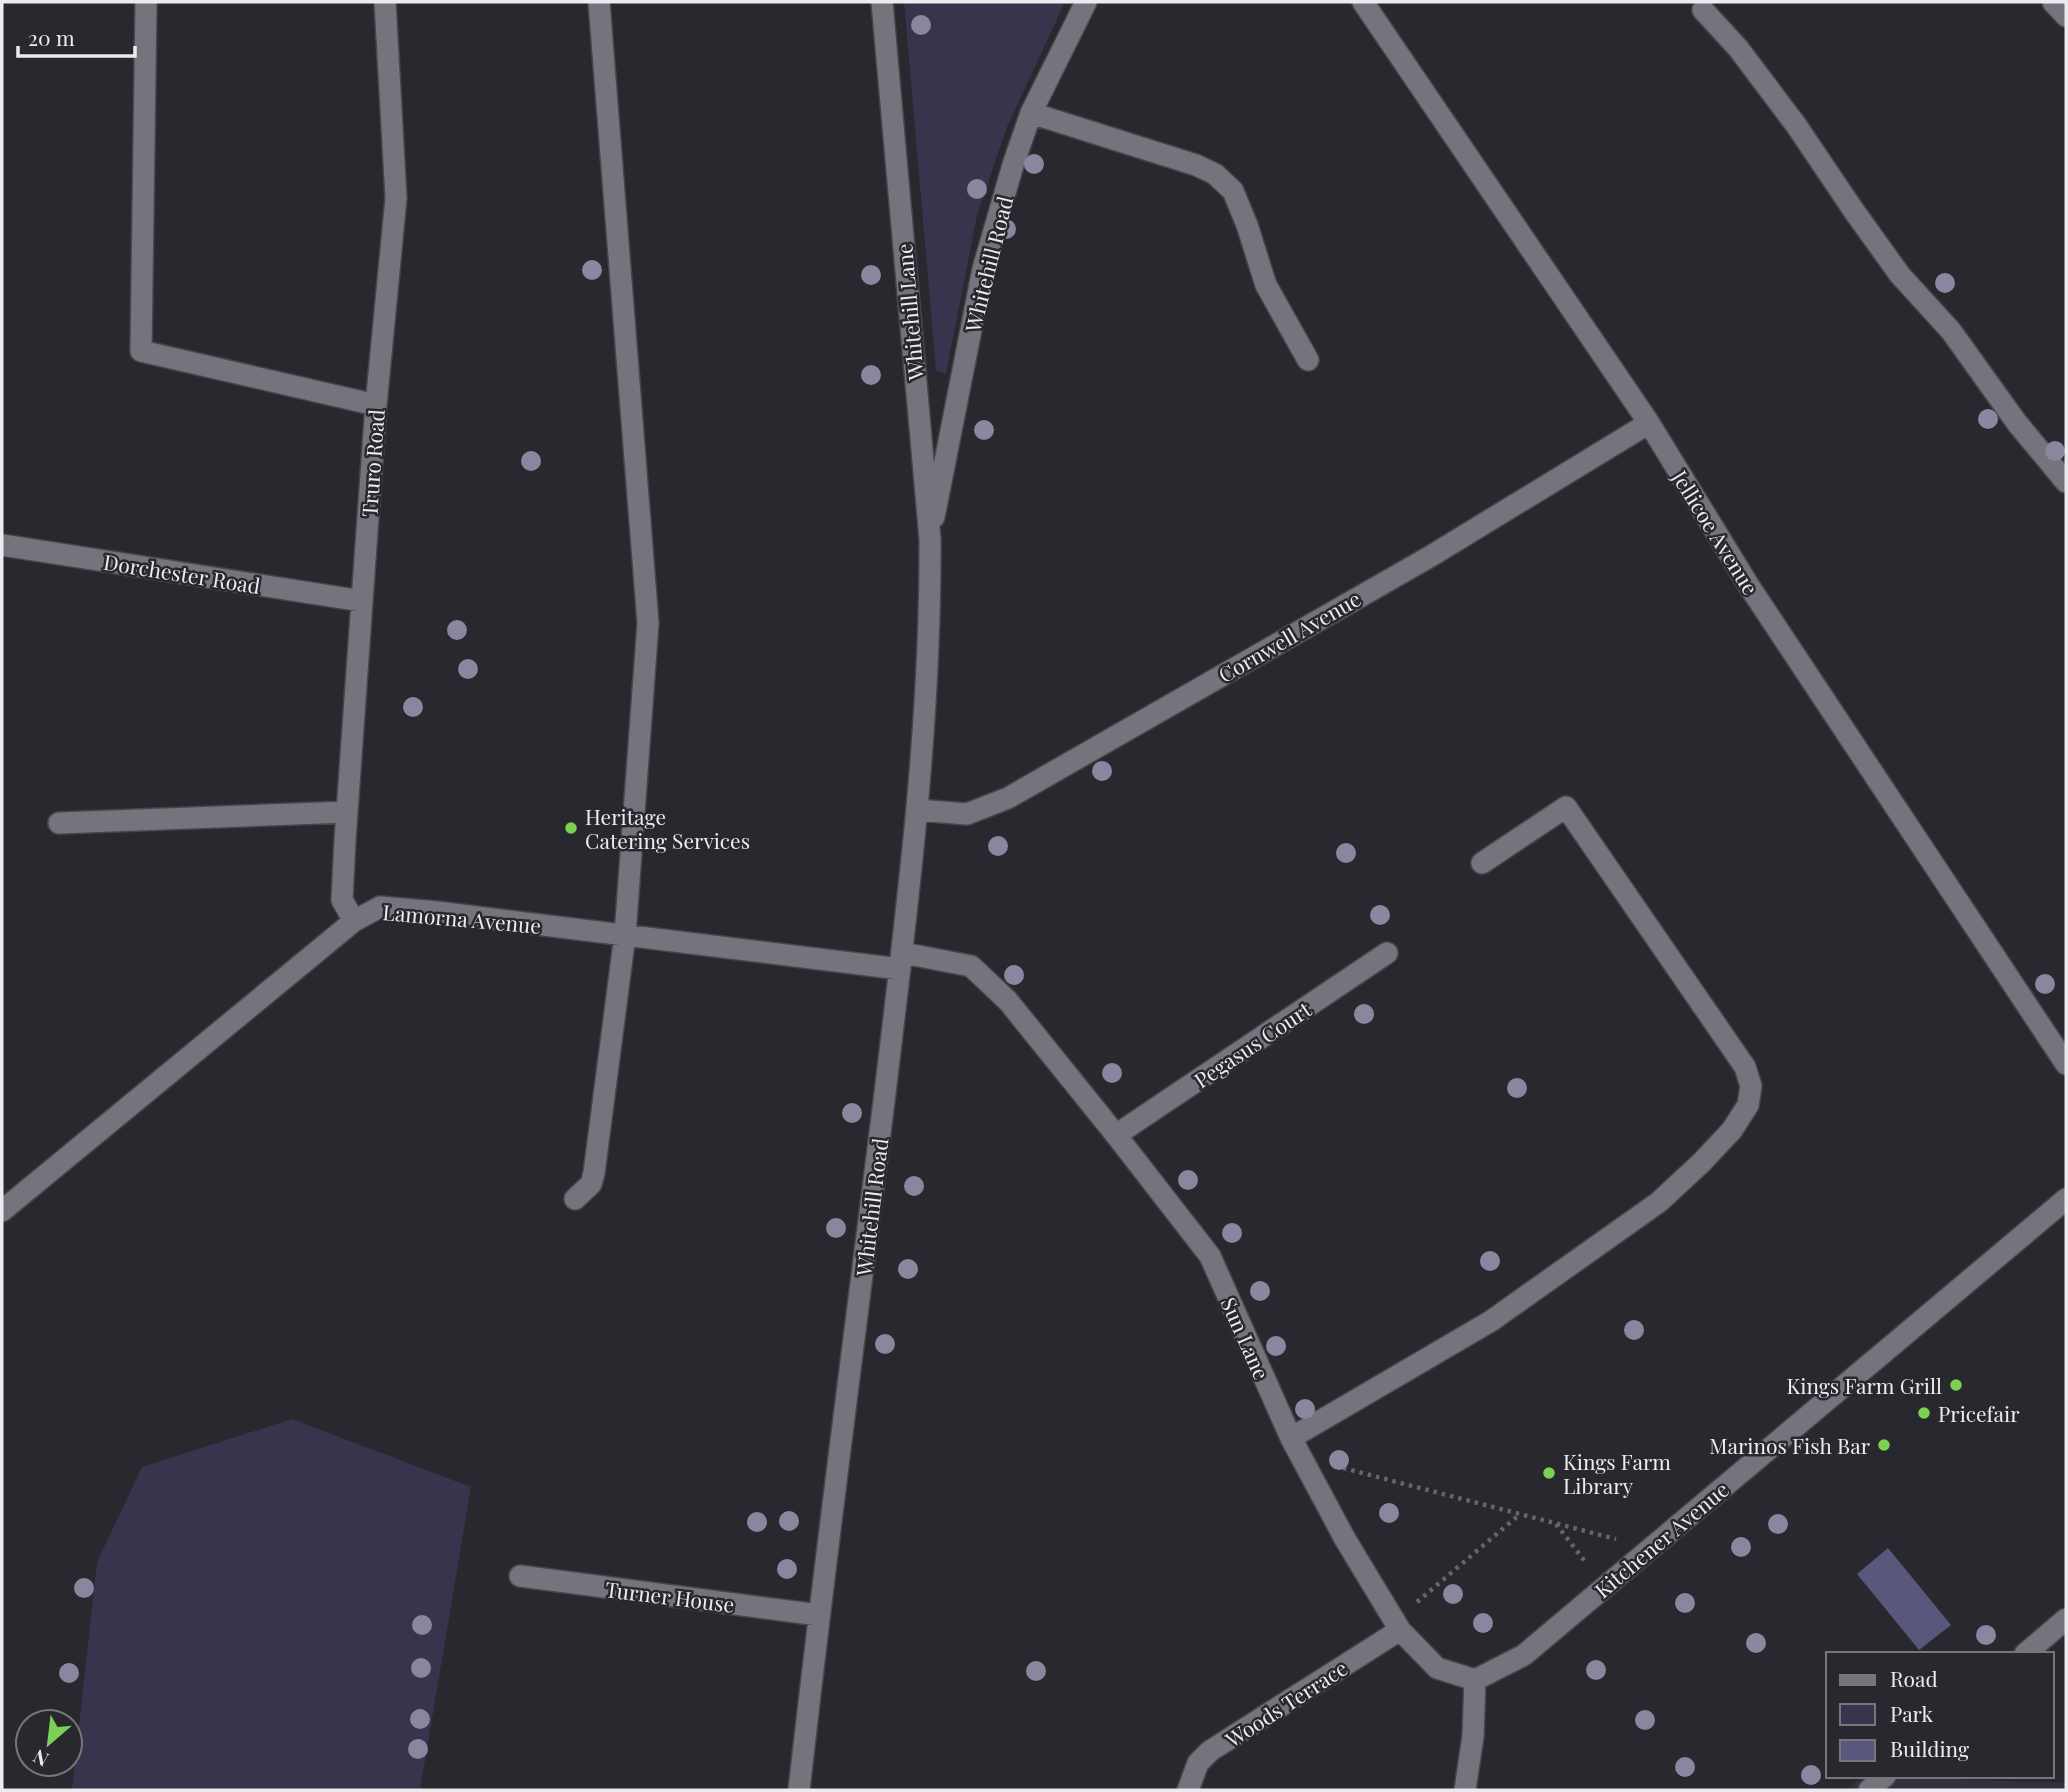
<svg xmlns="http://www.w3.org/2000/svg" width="2068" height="1792" font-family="'Playfair Display',serif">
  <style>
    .built { fill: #31313d }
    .green { fill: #37354d }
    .building { fill: #5a577d }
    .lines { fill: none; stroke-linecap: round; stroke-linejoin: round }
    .minor-casing { stroke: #45454a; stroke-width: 24 }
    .path { stroke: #65656b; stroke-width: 4.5; stroke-dasharray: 3.5 5; stroke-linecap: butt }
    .minor { stroke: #74747c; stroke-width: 21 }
    .tree { fill: #88879f }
    .poi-dot { fill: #7cd155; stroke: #28282e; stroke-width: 2.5 }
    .labels { text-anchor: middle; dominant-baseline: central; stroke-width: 5; stroke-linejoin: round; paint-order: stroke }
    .street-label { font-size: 21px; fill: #ebebf0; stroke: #28282e }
    .poi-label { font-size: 21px; fill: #ebebf0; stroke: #28282e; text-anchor: start }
  </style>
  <rect width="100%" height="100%" fill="#28282e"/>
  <path class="built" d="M1862 1776 2066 1783V1790H1846Z"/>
  <path class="green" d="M904 2H1065L1007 127 977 215 946 374 936 370Z
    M292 1419 471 1487 420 1790H72L97 1562 142 1467Z"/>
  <path class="building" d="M1888 1548 1951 1625 1919 1650 1857 1574Z"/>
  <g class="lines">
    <g class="minor-casing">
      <path id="minor" d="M146 2 141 351 376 405
        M1363 2 1649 423 1749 586 2066 1064
        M2053 2 2066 16
        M1703 10 1738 48 1796 125 1854 211 1900 275 1951 331 2017 423 2066 482
        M1031 113 1196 165 1215 174 1233 191 1247 225 1266 285 1308 360
        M934 517 983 269 1013 165 1031 113 1086 2
        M2 545 362 601
        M917 810 967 814 1008 798 1431 556 1649 423
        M59 823 347 812
        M354 921 342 900 345 840 376 405 396 198 385 2
        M903 953 971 966 1008 1001 1116 1135 1210 1256 1291 1438 1345 1539 1400 1630 1437 1668 1475 1680
        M1116 1135 1387 953
        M575 1199 591 1184 594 1173 625 935 648 623 599 2
        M2 1211 354 921 380 907 437 912 900 969
        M1291 1438 1491 1321 1659 1202 1702 1162 1732 1130 1748 1105 1751 1086 1745 1067 1566 807 1482 863
        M520 1576 819 1615
        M2025 1654 2066 1619
        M1475 1680 1524 1655 2066 1199
        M799 1790C825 1558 856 1326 885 1093 907 909 931 725 930 539L882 2
        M1188 1790 1198 1763 1210 1751 1400 1630
        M1465 1790 1473 1736 1475 1680
        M1869 1790 1885 1776"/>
    </g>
    <path class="path" d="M1343 1468 1616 1539
      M1556 1524 1587 1564
      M1417 1602 1519 1515"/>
    <use href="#minor" class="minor"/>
  </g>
  <g class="tree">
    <circle cx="921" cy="25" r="10"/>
    <circle cx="1034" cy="164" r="10"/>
    <circle cx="977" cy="189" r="10"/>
    <circle cx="1006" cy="229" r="10"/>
    <circle cx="592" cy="270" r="10"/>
    <circle cx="871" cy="275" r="10"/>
    <circle cx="1945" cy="283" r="10"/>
    <circle cx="871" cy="375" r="10"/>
    <circle cx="1988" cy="419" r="10"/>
    <circle cx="984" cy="430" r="10"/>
    <circle cx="2055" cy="451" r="10"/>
    <circle cx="531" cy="461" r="10"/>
    <circle cx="457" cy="630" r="10"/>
    <circle cx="468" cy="669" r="10"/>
    <circle cx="413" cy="707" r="10"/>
    <circle cx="1102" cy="771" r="10"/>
    <circle cx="998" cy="846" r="10"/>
    <circle cx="1346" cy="853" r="10"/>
    <circle cx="1380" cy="915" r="10"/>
    <circle cx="1014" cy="975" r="10"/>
    <circle cx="2045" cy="984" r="10"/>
    <circle cx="1364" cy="1014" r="10"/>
    <circle cx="1112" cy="1073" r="10"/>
    <circle cx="1517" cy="1088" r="10"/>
    <circle cx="852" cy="1113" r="10"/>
    <circle cx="1188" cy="1180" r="10"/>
    <circle cx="914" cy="1186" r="10"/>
    <circle cx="836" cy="1228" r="10"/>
    <circle cx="1232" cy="1233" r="10"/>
    <circle cx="1490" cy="1261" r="10"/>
    <circle cx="908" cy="1269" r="10"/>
    <circle cx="1260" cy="1291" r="10"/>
    <circle cx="1634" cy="1330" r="10"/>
    <circle cx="885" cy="1344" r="10"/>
    <circle cx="1276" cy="1346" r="10"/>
    <circle cx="1305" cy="1409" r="10"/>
    <circle cx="1339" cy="1460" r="10"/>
    <circle cx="1389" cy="1513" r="10"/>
    <circle cx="789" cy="1521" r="10"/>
    <circle cx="757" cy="1522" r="10"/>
    <circle cx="1778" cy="1524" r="10"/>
    <circle cx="1741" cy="1547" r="10"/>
    <circle cx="787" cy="1569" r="10"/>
    <circle cx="84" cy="1588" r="10"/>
    <circle cx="1453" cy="1594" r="10"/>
    <circle cx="1685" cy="1603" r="10"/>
    <circle cx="1483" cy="1623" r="10"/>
    <circle cx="422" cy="1625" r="10"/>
    <circle cx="1986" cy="1635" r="10"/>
    <circle cx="1756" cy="1643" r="10"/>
    <circle cx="421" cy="1668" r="10"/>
    <circle cx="1596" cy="1670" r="10"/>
    <circle cx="1036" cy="1671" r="10"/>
    <circle cx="69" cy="1673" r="10"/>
    <circle cx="420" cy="1719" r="10"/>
    <circle cx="1645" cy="1720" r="10"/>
    <circle cx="418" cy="1749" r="10"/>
    <circle cx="1685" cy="1767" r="10"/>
    <circle cx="1811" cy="1775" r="10"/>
  </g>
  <g class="poi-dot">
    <circle cx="571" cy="828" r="7"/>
    <circle cx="1956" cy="1385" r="7"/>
    <circle cx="1924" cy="1413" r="7"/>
    <circle cx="1884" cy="1445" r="7"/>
    <circle cx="1549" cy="1473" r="7"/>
  </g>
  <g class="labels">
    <g class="street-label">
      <text transform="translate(988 264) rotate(-76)">Whitehill Road</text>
      <text transform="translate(909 312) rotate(-95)">Whitehill Lane</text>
      <text transform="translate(372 463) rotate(-86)">Truro Road</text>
      <text transform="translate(1716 532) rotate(58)">Jellicoe Avenue</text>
      <text transform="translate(182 573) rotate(9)">Dorchester Road</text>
      <text transform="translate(1289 636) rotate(-30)">Cornwell Avenue</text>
      <text transform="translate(462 918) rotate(5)">Lamorna Avenue</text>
      <text transform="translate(1252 1044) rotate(-34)">Pegasus Court</text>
      <text transform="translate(871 1207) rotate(-83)">Whitehill Road</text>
      <text transform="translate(1246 1338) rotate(66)">Sun Lane</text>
      <text transform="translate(1661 1539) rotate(-40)">Kitchener Avenue</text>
      <text transform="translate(670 1596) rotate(7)">Turner House</text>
      <text transform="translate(1286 1703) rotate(-33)">Woods Terrace</text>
    </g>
    <g class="poi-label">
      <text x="585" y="816">Heritage<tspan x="585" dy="24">Catering Services</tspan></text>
      <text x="1942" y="1385" text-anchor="end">Kings Farm Grill</text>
      <text x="1938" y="1413">Pricefair</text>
      <text x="1870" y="1445" text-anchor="end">Marinos Fish Bar</text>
      <text x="1563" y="1461">Kings Farm<tspan x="1563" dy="24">Library</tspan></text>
    </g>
  </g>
  <rect width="2068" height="1792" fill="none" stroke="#ebebf0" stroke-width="7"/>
  <rect x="1826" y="1652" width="228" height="126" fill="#28282e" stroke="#76767c" stroke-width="2"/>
  <rect x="1840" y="1675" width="35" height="10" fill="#74747c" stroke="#76767c" stroke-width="2"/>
  <text x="1890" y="1687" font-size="21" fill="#ebebf0">Road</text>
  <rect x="1840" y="1704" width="35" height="21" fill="#37354d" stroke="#76767c" stroke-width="2"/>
  <text x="1890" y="1722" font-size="21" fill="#ebebf0">Park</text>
  <rect x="1840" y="1740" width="35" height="21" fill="#5a577d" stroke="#76767c" stroke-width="2"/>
  <text x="1890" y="1757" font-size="21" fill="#ebebf0">Building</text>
  <g transform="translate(49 1743) rotate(208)"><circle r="33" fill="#28282e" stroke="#76767c" stroke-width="2"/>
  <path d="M0-5L12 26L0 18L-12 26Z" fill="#7cd155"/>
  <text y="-10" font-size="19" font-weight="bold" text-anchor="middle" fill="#ebebf0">N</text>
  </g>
  <path d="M18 46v10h117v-10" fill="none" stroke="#ebebf0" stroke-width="3.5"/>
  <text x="28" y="46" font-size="21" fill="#ebebf0" stroke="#28282e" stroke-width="5" paint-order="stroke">20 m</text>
</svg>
